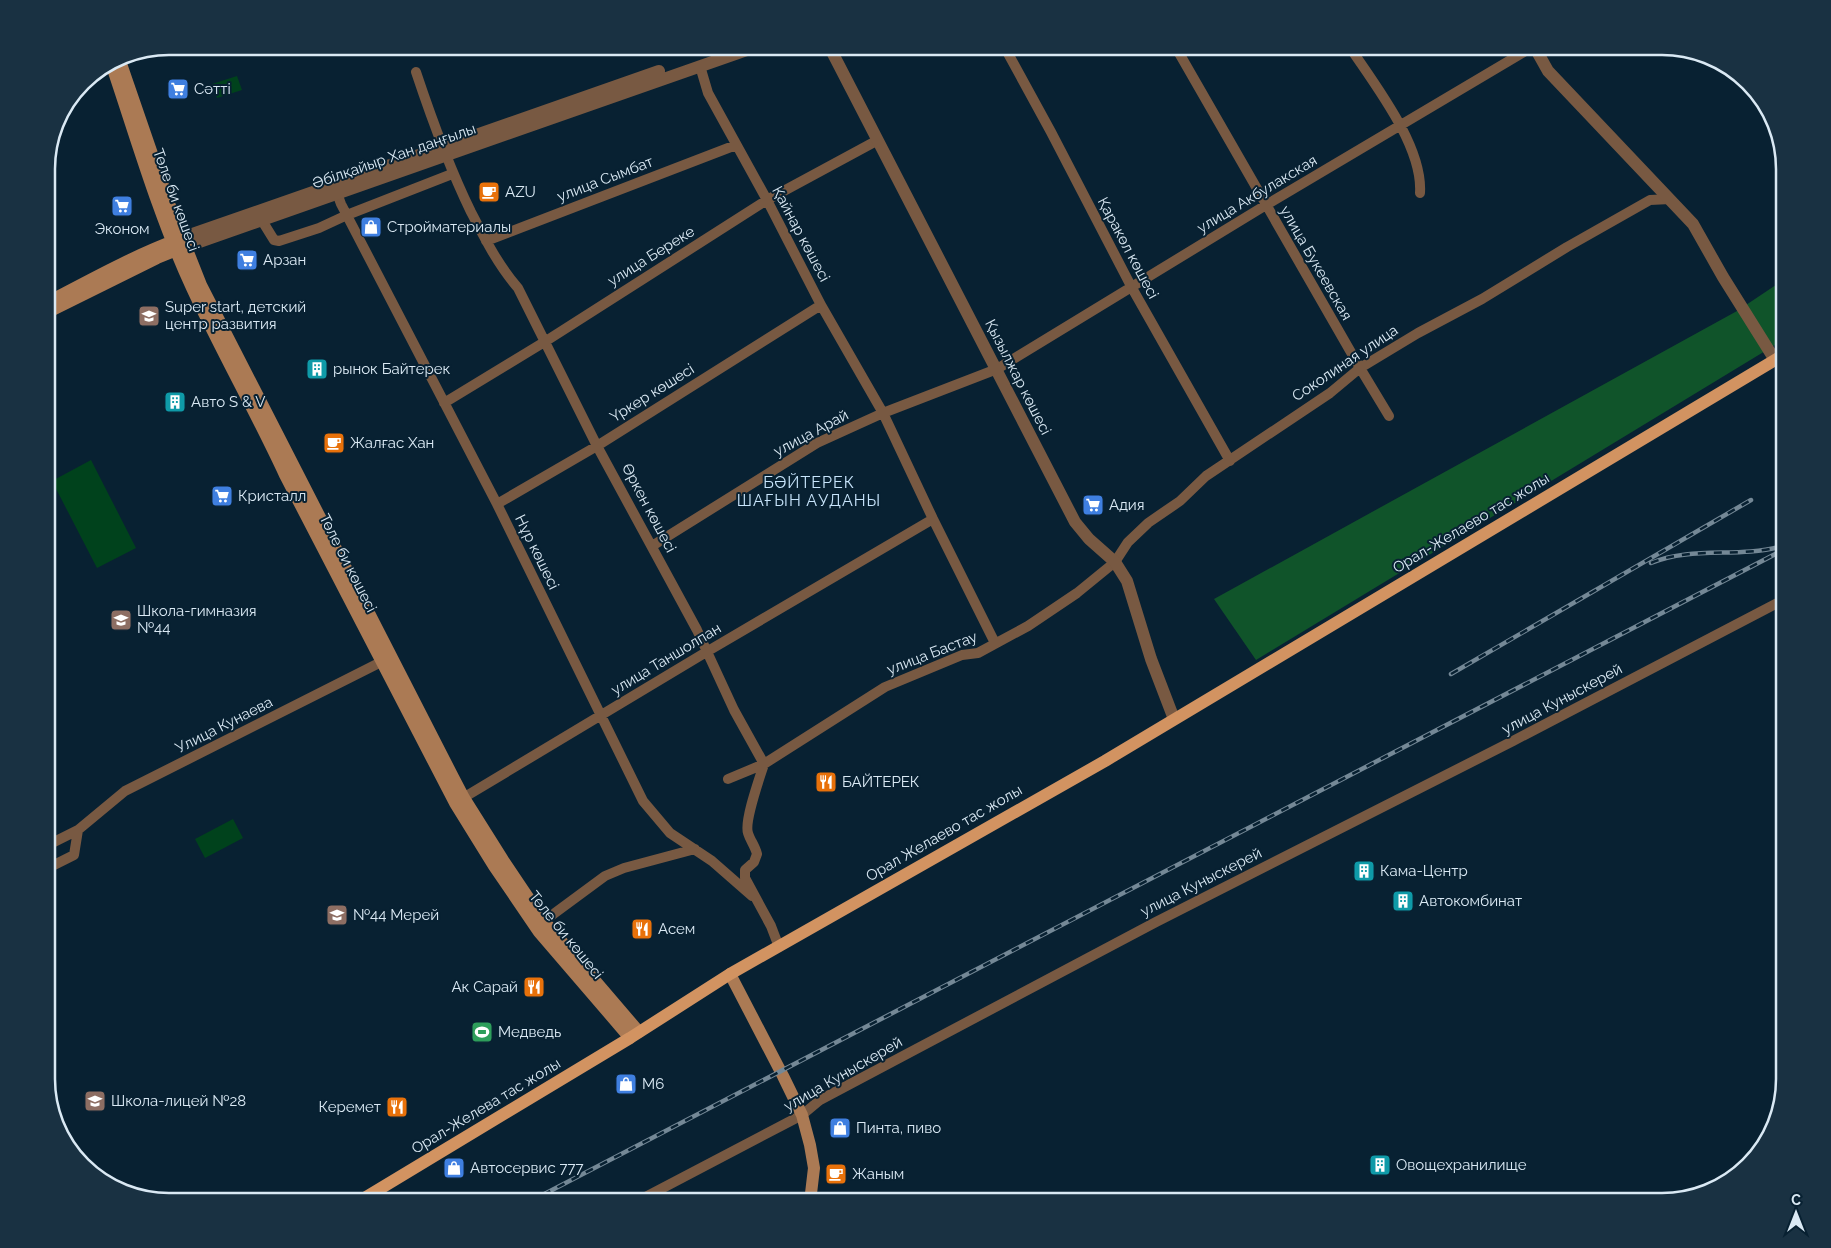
<svg xmlns="http://www.w3.org/2000/svg" width="1831" height="1248" font-family="Raleway,sans-serif">
  <style>
    .green { fill: #00421c }
    .forest { fill: #10542a }
    .lines { fill: none; stroke-linecap: round; stroke-linejoin: round }
    .minor { stroke: #785942; stroke-width: 10 }
    .tertiary { stroke: #785942; stroke-width: 12 }
    .secondary { stroke: #ab7a54; stroke-width: 12 }
    .primary { stroke: #d29361; stroke-width: 12 }
    .rail-casing { stroke: #748896; stroke-width: 4.5 }
    .rail { stroke: #082132; stroke-width: 2.5; stroke-dasharray: 8; stroke-linecap: butt }
    .labels { text-anchor: middle; dominant-baseline: central; stroke-width: 4; stroke-linejoin: round; paint-order: stroke }
    .poi-label { font-size: 15px; fill: #dae9f4; stroke: #082132; text-anchor: start }
    .street-label { font-size: 15px; fill: #dae9f4; stroke: #082132 }
    .neighbourhood-label { font-size: 16px; letter-spacing: 1px; fill: #c8e5fc; stroke: #082132 }
    .rim { fill: none; stroke: #dae9f4; stroke-width: 2.5 }
  </style>
  <rect width="100%" height="100%" fill="#082132"/>
  <path class="green" d="M237 76 242 90 217 98 212 84Z
    M91 460 136 548 97 568 52 481Z
    M233 819 243 838 205 858 195 839Z"/>
  <path class="forest" d="M1785 279V339L1256 660 1214 599 1737 311Z"/>
  <g class="lines">
    <path class="minor" d="M1004 46 1051 132 1132 288 1230 461
      M1175 46 1360 368 1389 416
      M1349 46C1375 85 1423 146 1420 193
      M700 66 708 93 767 200 821 305 883 413 933 519 995 643
      M416 72C432 120 449 167 471 212 485 239 498 265 518 288L597 446 697 630 734 710 764 764C760 777 744 821 748 833 750 840 755 846 757 854L754 862 745 870V878L771 926 779 947
      M339 187 337 193 341 204 497 504 643 801 670 833 712 861 752 896
      M261 219 274 240 279 241 319 228 347 215 452 174
      M486 241 736 145
      M444 403 546 341 767 200 878 140
      M497 504 597 446 821 305
      M652 546 817 443 883 413 997 369 1266 205 1534 46
      M728 779 764 764 885 687 962 655 978 653 1028 626 1077 593 1115 562 1128 542 1148 523 1180 501 1206 476 1330 393 1360 368 1418 333 1482 299 1567 247 1650 200 1670 199
      M458 801 708 651 933 519
      M46 846 78 830 125 791 389 658
      M46 869 74 855 78 830
      M544 921 605 876 624 868 695 849
      M636 1202 802 1115 820 1100 1156 922 1513 741 1785 599
      M1457 1202V1199"/>
    <path class="tertiary" d="M829 46 1075 522 1089 539 1115 562 1127 581 1151 659 1174 719
      M1534 46 1548 71 1693 224 1723 277 1775 360
      M181 238 659 71
      M185 247 758 46"/>
    <path class="secondary" d="M119 58 171 209 201 285 453 777 464 798 503 860 544 921 639 1032
      M111 63C136 137 159 217 192 288 221 351 256 412 285 475L455 803 494 866 539 932 630 1038
      M46 303C90 280 133 256 179 239
      M46 313 157 258 184 247
      M730 974 783 1076 802 1115 810 1145 814 1168 810 1202"/>
    <path class="primary" d="M358 1202 630 1038 730 974 1105 761 1785 354"/>
    <g class="rail-casing">
      <path id="rail" d="M1651 563C1691 546 1737 558 1779 547
        M1451 674 1751 500
        M529 1202 1785 549"/>
    </g>
    <use href="#rail" class="rail"/>
  </g>
  <defs>
    <g id="supermarket-square" transform="scale(1.125)"><rect x="-9" y="-9" width="18" height="18" rx="4" fill="#3f7fe0" stroke="#082132"/><path d="M-6-5.5h2.5l.6 2H6L4.5 2H-2.5L-4.4-4H-6ZM-1.5 3.2a1.3 1.3 0 1 0 .1 0ZM3 3.2a1.3 1.3 0 1 0 .1 0Z" fill="#fff"/></g>
    <g id="cafe-square" transform="scale(1.125)"><rect x="-9" y="-9" width="18" height="18" rx="4" fill="#e8710a" stroke="#082132"/><path d="M-5.5-4.5H6V0H3Q3 3.5 0 3.5H-2.5Q-5.5 3.5-5.5 0ZM3-3.2v2h1.7v-2ZM-6 4.5H4V6H-6Z" fill="#fff"/></g>
    <g id="shop-square" transform="scale(1.125)"><rect x="-9" y="-9" width="18" height="18" rx="4" fill="#3f7fe0" stroke="#082132"/><path d="M-5-2.5h2.3a2.7 3.5 0 0 1 5.4 0H5L5.5 6h-11ZM-1.5-2.5h3a1.5 2.3 0 0 0-3 0Z" fill="#fff"/></g>
    <g id="school-square" transform="scale(1.125)"><rect x="-9" y="-9" width="18" height="18" rx="4" fill="#8d6e63" stroke="#082132"/><path d="M0-5L7-2L0 1L-7-2ZM-4 1L0 2.5L4 1V4Q0 6-4 4Z" fill="#fff"/></g>
    <g id="building-square" transform="scale(1.125)"><rect x="-9" y="-9" width="18" height="18" rx="4" fill="#0f9aa8" stroke="#082132"/><path d="M-4-6H4V6H1V3H-1V6H-4ZM-2.5-4.3h1.7v1.8h-1.7ZM.8-4.3h1.7v1.8H.8ZM-2.5-1h1.7V.8h-1.7ZM.8-1h1.7V.8H.8Z" fill="#fff"/></g>
    <g id="restaurant-square" transform="scale(1.125)"><rect x="-9" y="-9" width="18" height="18" rx="4" fill="#e8710a" stroke="#082132"/><path d="M-5-6h1v4h1v-4h1v4h1v-4h1v5L-1.5 .5V6h-2V.5L-5-1ZM5-6V6H3V1.5H1.5Q1.5-4 5-6Z" fill="#fff"/></g>
    <g id="stadium-square" transform="scale(1.125)"><rect x="-9" y="-9" width="18" height="18" rx="4" fill="#2e9e5b" stroke="#082132"/><path d="M0-5a6.5 5 0 1 0 0 10a6.5 5 0 1 0 0-10ZM-3.5-1.8h7v3.6h-7Z" fill="#fff"/></g>
  </defs>
  <g fill-rule="evenodd">
    <use href="#supermarket-square" x="178" y="89"/>
    <use href="#cafe-square" x="489" y="192"/>
    <use href="#supermarket-square" x="122" y="206"/>
    <use href="#shop-square" x="371" y="227"/>
    <use href="#supermarket-square" x="247" y="260"/>
    <use href="#school-square" x="149" y="316"/>
    <use href="#building-square" x="317" y="369"/>
    <use href="#building-square" x="175" y="402"/>
    <use href="#cafe-square" x="334" y="443"/>
    <use href="#supermarket-square" x="222" y="496"/>
    <use href="#supermarket-square" x="1093" y="505"/>
    <use href="#school-square" x="121" y="620"/>
    <use href="#restaurant-square" x="826" y="782"/>
    <use href="#building-square" x="1364" y="871"/>
    <use href="#building-square" x="1403" y="901"/>
    <use href="#school-square" x="337" y="915"/>
    <use href="#restaurant-square" x="642" y="929"/>
    <use href="#restaurant-square" x="534" y="987"/>
    <use href="#stadium-square" x="482" y="1032"/>
    <use href="#shop-square" x="626" y="1084"/>
    <use href="#school-square" x="95" y="1101"/>
    <use href="#restaurant-square" x="397" y="1107"/>
    <use href="#shop-square" x="840" y="1128"/>
    <use href="#building-square" x="1380" y="1165"/>
    <use href="#shop-square" x="454" y="1168"/>
    <use href="#cafe-square" x="836" y="1174"/>
  </g>
  <g class="labels">
    <g class="poi-label">
      <text x="194" y="89">Cәтті</text>
      <text x="505" y="192">AZU</text>
      <text x="387" y="227">Стройматериалы</text>
      <text x="122" y="229" text-anchor="middle">Эконом</text>
      <text x="263" y="260">Арзан</text>
      <text x="165" y="307">Super start, детский<tspan x="165" dy="17">центр развития</tspan></text>
      <text x="333" y="369">рынок Байтерек</text>
      <text x="191" y="402">Авто S &amp; V</text>
      <text x="350" y="443">Жалғас Хан</text>
      <text x="238" y="496">Кристалл</text>
      <text x="1109" y="505">Адия</text>
      <text x="137" y="611">Школа-гимназия<tspan x="137" dy="17">№44</tspan></text>
      <text x="842" y="782">БАЙТЕРЕК</text>
      <text x="1380" y="871">Кама-Центр</text>
      <text x="1419" y="901">Автокомбинат</text>
      <text x="353" y="915">№44 Мерей</text>
      <text x="658" y="929">Асем</text>
      <text x="518" y="987" text-anchor="end">Ак Сарай</text>
      <text x="498" y="1032">Медведь</text>
      <text x="642" y="1084">М6</text>
      <text x="111" y="1101">Школа-лицей №28</text>
      <text x="381" y="1107" text-anchor="end">Керемет</text>
      <text x="856" y="1128">Пинта, пиво</text>
      <text x="1396" y="1165">Овощехранилище</text>
      <text x="470" y="1168">Автосервис 777</text>
      <text x="852" y="1174">Жаным</text>
    </g>
    <g class="street-label">
      <text transform="translate(394 156) rotate(-19)">Әбілқайыр Хан даңғылы</text>
      <text transform="translate(605 179) rotate(-21)">улица Сымбат</text>
      <text transform="translate(1257 194) rotate(-31)">улица Акбулакская</text>
      <text transform="translate(176 200) rotate(70)">Төле би көшесі</text>
      <text transform="translate(801 234) rotate(62)">Қайнар көшесі</text>
      <text transform="translate(1128 248) rotate(62)">Қаракөл көшесі</text>
      <text transform="translate(651 256) rotate(-32)">улица Береке</text>
      <text transform="translate(1316 263) rotate(60)">улица Букеевская</text>
      <text transform="translate(1345 363) rotate(-34)">Соколиная улица</text>
      <text transform="translate(1018 377) rotate(63)">Қызылжар көшесі</text>
      <text transform="translate(652 393) rotate(-32)">Үркер көшесі</text>
      <text transform="translate(811 433) rotate(-28)">улица Арай</text>
      <text transform="translate(649 508) rotate(62)">Өркен көшесі</text>
      <text transform="translate(1471 523) rotate(-31)">Орал-Желаево тас жолы</text>
      <text transform="translate(537 552) rotate(64)">Нұр көшесі</text>
      <text transform="translate(348 563) rotate(63)">Төле би көшесі</text>
      <text transform="translate(932 653) rotate(-21)">улица Бастау</text>
      <text transform="translate(666 659) rotate(-31)">улица Таншолпан</text>
      <text transform="translate(1562 699) rotate(-28)">улица Куныскерей</text>
      <text transform="translate(224 725) rotate(-27)">Улица Кунаева</text>
      <text transform="translate(944 833) rotate(-30)">Орал Желаево тас жолы</text>
      <text transform="translate(1201 882) rotate(-27)">улица Куныскерей</text>
      <text transform="translate(566 935) rotate(51)">Төле би көшесі</text>
      <text transform="translate(843 1074) rotate(-30)">улица Куныскерей</text>
      <text transform="translate(486 1106) rotate(-31)">Орал-Желева тас жолы</text>
    </g>
    <g class="neighbourhood-label">
      <text x="809" y="482">БӘЙТЕРЕК<tspan x="809" dy="18">ШАҒЫН АУДАНЫ</tspan></text>
    </g>
  </g>
  <path d="M0 0H1831V1248H0ZM169 55H1662A114 114 0 0 1 1776 169V1079A114 114 0 0 1 1662 1193H169A114 114 0 0 1 55 1079V169A114 114 0 0 1 169 55Z" fill="#193142" fill-rule="evenodd"/>
  <path class="rim" d="M169 55H1662A114 114 0 0 1 1776 169V1079A114 114 0 0 1 1662 1193H169A114 114 0 0 1 55 1079V169A114 114 0 0 1 169 55Z"/>
  <g transform="translate(1796 1213)" stroke="#082132" stroke-width="4" paint-order="stroke">
  <path d="M0-4L9 19L0 12L-9 19Z" fill="#dae9f4"/>
  <text y="-8" font-size="14" font-weight="bold" text-anchor="middle" fill="#dae9f4">С</text>
  </g>
</svg>
